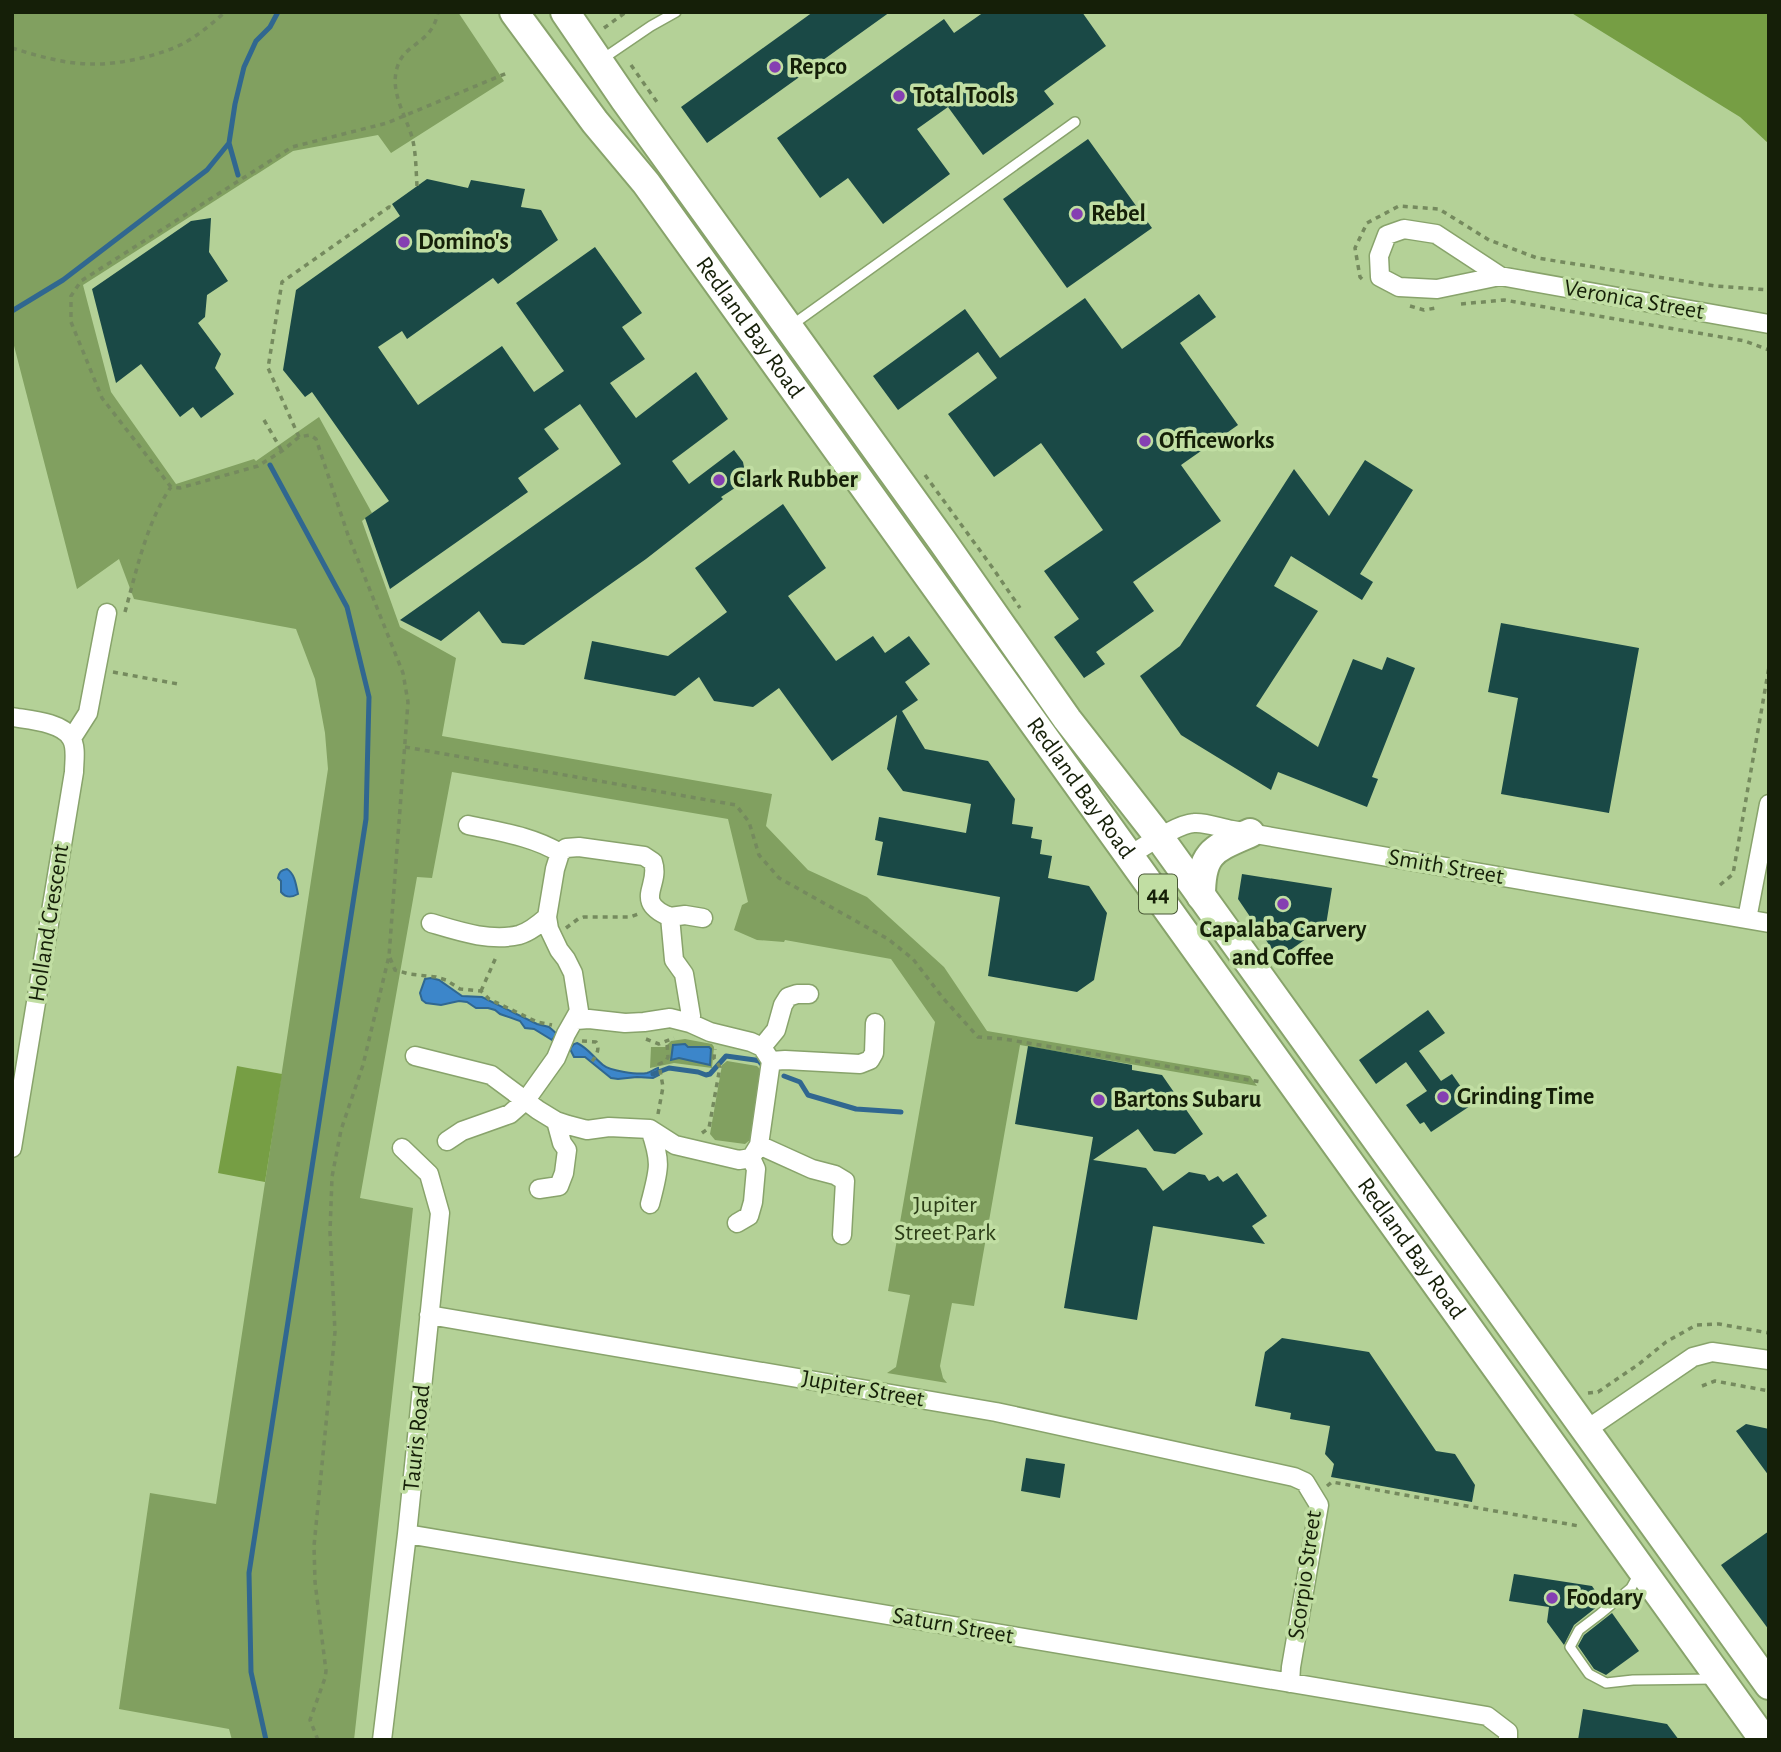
<svg xmlns="http://www.w3.org/2000/svg" width="1781" height="1752" font-family="'Alegreya Sans',sans-serif">
  <style>
    .green { fill: #81a060 }
    .forest { fill: #769e44 }
    .water { fill: #3c86ca; stroke: #306790; stroke-width: 2 }
    .lines { fill: none; stroke-linecap: round; stroke-linejoin: round }
    .stream { stroke: #306790; stroke-width: 5 }
    .building { fill: #1a4946 }
    .service-casing { stroke: #88a36b; stroke-width: 12 }
    .minor-casing { stroke: #88a36b; stroke-width: 21 }
    .primary-casing { stroke: #88a36b; stroke-width: 32 }
    .path { stroke: #758a5e; stroke-width: 3.5; stroke-dasharray: 5 5; stroke-linecap: butt }
    .service { stroke: #fff; stroke-width: 9 }
    .minor { stroke: #fff; stroke-width: 18 }
    .primary { stroke: #fff; stroke-width: 28 }
    .poi-dot { fill: #853fb2; stroke: #c1dea3; stroke-width: 2.5 }
    .labels { text-anchor: middle; dominant-baseline: central; stroke-width: 7; stroke-linejoin: round; paint-order: stroke }
    .shield { fill: #c1dea3; stroke: #495836; stroke-width: 2 }
    .shield-label { font-size: 23px; font-weight: bold; fill: #151f08 }
    .poi-label { font-size: 24px; font-weight: bold; fill: #151f08; stroke: #c1dea3; text-anchor: start }
    .street-label { font-size: 24px; fill: #151f08; stroke: #c1dea3 }
    .park-label { font-size: 24px; fill: #2c3d17; stroke: #c1dea3 }
  </style>
  <rect width="100%" height="100%" fill="#b4d197"/>
  <path class="green" d="M12 12H458L504 81 391 153 378 135 293 151 83 285 111 392 176 484 254 459 256 461 319 417 372 513 362 521 400 627 456 658 442 736 772 794 766 826 808 870 867 897 944 967 987 1031 1250 1076 1257 1086 1020 1045 974 1306 952 1303 940 1366 943 1378 947 1383 887 1373 896 1367 910 1295 888 1291 935 1022 891 959 785 940 784 942 757 940 734 930 742 905 748 902 728 819 452 772 432 878 417 877 360 1198 413 1208 354 1740H232L229 1729 119 1709 150 1493 216 1504 328 769 325 733 315 679 296 629 134 599 119 559 77 589 12 338Z
    M685 1039 712 1044 714 1047 712 1068 674 1063 650 1068 651 1047H665L671 1041Z
    M727 1061 757 1066 762 1071 750 1140 745 1144 715 1140 710 1134 722 1065Z"/>
  <path class="forest" d="M1570 12H1769V144L1740 117Z
    M237 1066 282 1074 265 1182 218 1173Z"/>
  <path class="water" d="M287 869C295 874 296 885 298 894 291 898 286 898 281 892V881L278 878C279 872 281 870 287 869Z
    M431 978 439 980 462 996 482 997 537 1024 549 1027 557 1034 552 1040 534 1029 525 1028 520 1021 500 1014 495 1010 488 1008H476L467 1002 459 1001 441 1005 426 1003 422 1000 420 993 425 979Z
    M577 1043C588 1048 593 1057 603 1065 610 1071 638 1075 647 1073 651 1072 654 1069 658 1068L659 1075 653 1078 637 1077 618 1079 611 1078 585 1057H574L570 1049 574 1044Z
    M685 1044 688 1047H709L711 1049 710 1065 679 1058 671 1060 673 1045Z"/>
  <g class="lines">
    <path class="stream" d="M238 175 229 143 235 104 244 67 256 41 270 27 278 12
      M12 311 63 280 207 170 229 143
      M653 1074 669 1068 698 1072 706 1075 710 1074 726 1056 755 1060 759 1061 765 1068
      M784 1076 800 1082 808 1095 856 1109 901 1112
      M266 1740 251 1672 249 1573 366 819 369 697 347 607 270 465"/>
  </g>
  <path class="building" d="M813 12H890L707 143 681 107Z
    M984 12H1082L1106 46 1044 91 1054 104 983 155 948 107 917 129 950 174 883 224 848 178 820 198 777 138 944 19 954 33Z
    M1088 139 1152 228 1067 288 1003 199Z
    M427 179 468 188 471 180 525 189 521 207 541 210 558 240 498 284 493 278 407 339 402 331 378 347 418 405 502 346 534 392 564 371 516 303 595 247 642 313 622 327 645 359 610 383 636 418 696 372 728 419 672 461 689 484 734 450 743 462 746 477 741 484 721 497 723 499 646 559 524 645 502 643 479 611 441 641 400 620 621 464 580 404 544 429 559 449 518 478 528 492 390 589 365 518 389 501 312 392 305 397 283 370 296 290 400 216 392 204Z
    M211 218 209 252 228 281 207 295 205 317 198 323 221 354 215 368 234 394 201 418 193 407 180 417 141 364 116 383 92 289 191 221Z
    M1199 294 1216 317 1180 343 1238 425 1181 465 1221 521 1133 582 1154 611 1096 652 1105 664 1084 678 1054 637 1079 619 1044 571 1103 530 1041 443 994 477 948 414 997 378 978 352 898 410 873 376 965 309 1000 358 1085 298 1122 349Z
    M1365 460 1413 490 1360 574 1373 582 1362 600 1291 556 1274 586 1318 611 1256 706 1318 747 1353 659 1382 670 1387 657 1415 668 1372 777 1378 779 1367 807 1278 772 1271 790 1181 735 1140 676 1180 646 1294 469 1329 516Z
    M783 504 826 568 788 596 836 661 873 636 885 653 909 636 930 664 905 682 918 700 902 711 925 749 988 761 1015 799 1012 824 1033 827 1031 838 1042 840 1040 854 1052 856 1048 878 1089 886 1107 913 1094 980 1077 992 988 976 1000 897 877 875 883 842 875 840 879 817 966 833 971 804 903 791 887 769 897 715 832 761 779 688 753 707 714 701 699 677 675 696 584 679 592 641 668 656 727 612 695 568Z
    M1501 623 1639 648 1609 813 1501 794 1518 698 1488 692Z
    M1242 874 1332 888 1326 925 1312 922 1310 936 1289 951 1272 949 1238 899Z
    M1428 1010 1445 1033 1419 1051 1441 1081 1452 1074 1473 1104 1431 1132 1424 1122 1420 1124 1406 1105 1427 1091 1406 1062 1376 1084 1359 1060Z
    M1028 1046 1132 1065V1070L1162 1075 1203 1134 1175 1154 1154 1151 1138 1129 1093 1160 1146 1168 1163 1191 1189 1172 1205 1175 1209 1181 1218 1176 1223 1182 1237 1173 1267 1216 1252 1226 1265 1244 1153 1226 1137 1320 1064 1308 1093 1137 1015 1124Z
    M1282 1338 1369 1352 1436 1451 1455 1454 1475 1485 1472 1502 1331 1477 1334 1464 1325 1454 1330 1426 1290 1419 1291 1413 1255 1406 1265 1352Z
    M1746 1424 1769 1429V1476L1736 1431Z
    M1026 1458 1065 1464 1060 1498 1021 1491Z
    M1769 1531V1630L1721 1565Z
    M1514 1574 1592 1586 1603 1602 1574 1625 1564 1645 1547 1622 1549 1607 1509 1601Z
    M1612 1613 1639 1651 1606 1675 1594 1669 1578 1646 1584 1635Z
    M1583 1709 1667 1724 1679 1740H1578Z"/>
  <g class="lines">
    <g class="service-casing">
      <path id="service" d="M601 60 651 26 676 12
        M792 325 1075 122
        M1640 1572 1631 1588 1600 1614 1579 1630 1570 1647 1589 1674 1606 1683 1633 1680 1715 1679"/>
    </g>
    <g class="minor-casing">
      <path id="minor" d="M1500 276 1436 234 1404 229 1387 235 1379 256 1380 277 1399 287 1437 289 1500 276 1769 324
        M12 717C29 720 62 722 71 738 77 747 74 762 74 772L12 1148
        M72 738 88 713 107 613
        M468 825C500 832 532 836 560 853
        M1130 855C1145 846 1177 824 1194 823 1206 822 1220 828 1232 830L1769 923
        M670 917 685 915 703 918
        M1747 919 1769 804
        M431 923C458 931 490 942 519 935 530 932 539 924 547 917
        M762 1047 776 1030 783 1005 788 997 797 994H809
        M415 1056 491 1075 538 1110 556 1121 568 1125 587 1130 609 1127 650 1129 675 1145 739 1160 751 1158 759 1145 771 1061 762 1047 751 1042 710 1032 690 1023 670 1018 644 1022 625 1023 589 1019 576 1020
        M771 1061 785 1060 860 1064 870 1060 874 1053 875 1023
        M650 1129C662 1164 659 1169 650 1204
        M447 1141 462 1131 510 1114 526 1100 556 1058 566 1034 579 1011 573 973 566 959 559 950 549 929 547 917 555 869 560 853 566 848 579 847 644 856 653 862C661 886 632 901 670 917L674 960 684 974 691 1016 690 1023
        M759 1145 812 1169 835 1175 845 1181 842 1235
        M539 1189 559 1186 564 1173 567 1150 562 1143 556 1121
        M737 1223 749 1216 753 1202 756 1169 751 1158
        M429 1315 996 1412 1294 1477 1305 1482 1319 1505 1291 1667 1290 1683
        M1586 1430 1693 1357 1712 1352 1769 1360
        M407 1534 1487 1716 1508 1732V1740
        M382 1740 407 1534 440 1213 429 1174 402 1148"/>
    </g>
    <g class="primary-casing">
      <g id="primary">
        <path id="s1" d="M514 12 595 122 646 183 1764 1740"/>
        <path d="M565 12 625 100 943 542 1067 719 1159 837 1769 1685"/>
        <path d="M1201 896C1201 852 1213 849 1250 833"/>
      </g>
    </g>
    <path class="path" d="M604 28 626 12
      M12 48C38 56 65 64 92 64 119 65 163 55 186 42 201 33 213 23 225 12
      M631 65 659 105
      M417 186C416 170 416 152 412 137 405 114 390 92 397 68 404 42 432 45 438 12
      M1362 279 1360 277 1355 248 1367 223 1399 206 1439 209 1489 240 1537 258 1715 286 1769 290
      M1461 304 1504 300 1745 341 1769 350
      M1410 306 1424 310 1436 308
      M264 420 282 451
      M299 437 268 368 282 282 389 207 395 209
      M925 475 992 567 1020 608
      M125 612C136 572 147 521 171 487
      M113 672 178 684
      M405 747 736 805 749 822 759 855 779 878 888 939 913 959 943 998 978 1037 1004 1039 1261 1082
      M1720 885 1733 874 1769 667
      M566 928 578 919 584 917H630L638 914
      M390 958 395 970 409 974 436 977 446 980 460 989 481 991 489 999 512 1010 537 1022 552 1025
      M481 991 497 955
      M646 1039 659 1044 674 1038
      M582 1041 596 1042C601 1049 595 1058 590 1064
      M658 1114 663 1087 659 1064 666 1061 668 1057 667 1042
      M702 1133 709 1128 720 1067 714 1058 715 1049
      M1702 1386 1715 1381 1769 1391
      M1588 1393 1598 1392 1639 1364 1666 1342 1696 1325 1719 1324 1769 1333
      M1327 1486 1332 1482 1579 1526
      M318 1740 310 1720 325 1678 326 1671 315 1582 314 1546 335 1332 330 1232 332 1177 341 1130 363 1065 389 956 408 702 403 673 348 535 316 439 310 435 299 437 282 451 258 466 180 488 171 487 102 398 71 322V296L81 281 292 147 387 123 507 73"/>
    <use href="#service" class="service"/>
    <use href="#minor" class="minor"/>
    <use href="#primary" class="primary"/>
  </g>
  <g class="poi-dot">
    <circle cx="775" cy="67" r="7"/>
    <circle cx="899" cy="96" r="7"/>
    <circle cx="1077" cy="214" r="7"/>
    <circle cx="404" cy="242" r="7"/>
    <circle cx="1145" cy="441" r="7"/>
    <circle cx="719" cy="480" r="7"/>
    <circle cx="1283" cy="904" r="7"/>
    <circle cx="1443" cy="1097" r="7"/>
    <circle cx="1099" cy="1100" r="7"/>
    <circle cx="1552" cy="1598" r="7"/>
  </g>
  <g class="labels">
    <rect class="shield" x="1139" y="874.5" width="38" height="39" rx="5"/>
    <g class="shield-label">
      <text x="1158" y="894">44</text>
    </g>
    <g class="poi-label">
      <text x="789" y="67">Repco</text>
      <text x="913" y="96">Total Tools</text>
      <text x="1091" y="214">Rebel</text>
      <text x="418" y="242">Domino's</text>
      <text x="1159" y="441">Officeworks</text>
      <text x="733" y="480">Clark Rubber</text>
      <text x="1283" y="930" text-anchor="middle">Capalaba Carvery<tspan x="1283" dy="28">and Coffee</tspan></text>
      <text x="1457" y="1097">Grinding Time</text>
      <text x="1113" y="1100">Bartons Subaru</text>
      <text x="1566" y="1598">Foodary</text>
    </g>
    <g class="street-label">
      <text transform="translate(1634 300) rotate(10)">Veronica Street</text>
      <text stroke="none"><textPath href="#s1" startOffset="394">Redland Bay Road</textPath></text>
      <text stroke="none"><textPath href="#s1" startOffset="961">Redland Bay Road</textPath></text>
      <text transform="translate(1446 867) rotate(10)">Smith Street</text>
      <text transform="translate(49 923) rotate(-81)">Holland Crescent</text>
      <text stroke="none"><textPath href="#s1" startOffset="1528">Redland Bay Road</textPath></text>
      <text transform="translate(863 1389) rotate(10)">Jupiter Street</text>
      <text transform="translate(417 1438) rotate(-84)">Tauris Road</text>
      <text transform="translate(1305 1575) rotate(-82)">Scorpio Street</text>
      <text transform="translate(953 1626) rotate(10)">Saturn Street</text>
    </g>
    <g class="park-label">
      <text x="945" y="1205">Jupiter<tspan x="945" dy="28">Street Park</tspan></text>
    </g>
  </g>
  <rect width="1781" height="1752" fill="none" stroke="#151f08" stroke-width="28"/>
</svg>
